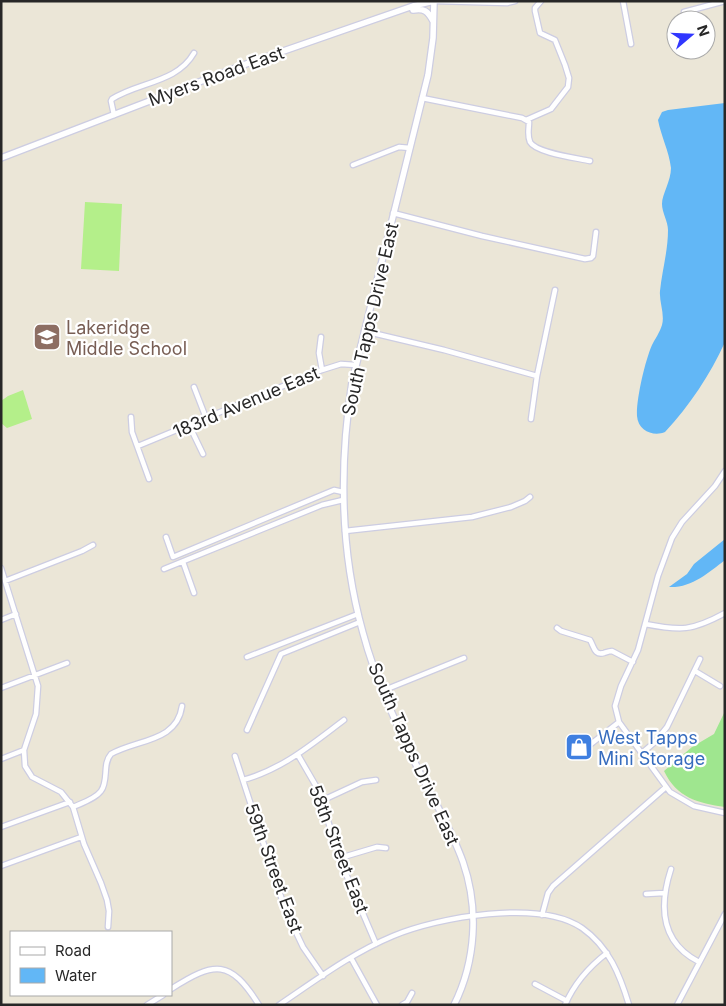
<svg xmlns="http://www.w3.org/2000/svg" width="726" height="1006" font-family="Inter,sans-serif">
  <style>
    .green { fill: #9fe68f }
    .pitch { fill: #b4ef8a }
    .water { fill: #62b7f6 }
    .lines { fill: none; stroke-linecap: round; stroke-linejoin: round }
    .minor-casing { stroke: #cdcde2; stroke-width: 7 }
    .tertiary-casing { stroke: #cdcde2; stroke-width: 8 }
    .minor { stroke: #fff; stroke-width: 4.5 }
    .tertiary { stroke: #fff; stroke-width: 5.5 }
    .labels { text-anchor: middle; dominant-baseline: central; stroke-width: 4.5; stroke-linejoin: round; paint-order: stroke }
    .street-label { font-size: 18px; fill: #272727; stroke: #fff }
    .education-label { font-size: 18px; fill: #785e54; stroke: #fff; text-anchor: start }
    .shop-label { font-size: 18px; fill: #366cbe; stroke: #fff; text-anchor: start }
  </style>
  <rect width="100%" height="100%" fill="#ebe6d7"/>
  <path class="green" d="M725 711V807C698 803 677 798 664 771L692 747 714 734Z"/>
  <path class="pitch" d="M85 202 122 204 119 271 81 269Z
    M23 390 32 419 7 428 1 423V401L8 396Z"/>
  <path class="water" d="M725 103V342C710 375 690 405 665 432 654 437 638 431 637 416 636 400 645 361 652 345 655 339 660 332 662 325 665 314 659 302 660 291 662 271 668 251 668 230 668 221 662 213 662 204 662 194 671 181 671 168 669 151 661 136 658 120L662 112 668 110Z
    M725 539V560C708 573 692 588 669 587L687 574 694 564Z"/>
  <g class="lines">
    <g class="minor-casing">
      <path id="minor" d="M434 1 507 3 515 1
        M623 1 631 44
        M684 12 725 1
        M422 98 522 118 529 122C529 129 527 135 530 142 536 153 577 158 590 161
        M114 115 111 101 112 99C138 82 177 83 194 53
        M526 120 551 109 568 87 569 78 565 65 555 40 540 33 535 11V8L541 1
        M353 165 399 147 410 148
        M393 213 482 236 585 259 591 258 593 256 596 232
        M364 331 444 350 537 376
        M321 337 319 353 322 370
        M194 387 206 418
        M131 417 132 432 149 479
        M531 419 537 376 555 290
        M189 425 203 454
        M138 446 322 370 341 364 356 365
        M725 471 715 486 682 522 672 538 658 576 638 650 621 686 615 706 619 722 670 792 694 806 725 813
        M345 531 472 517 511 507 525 501 530 497
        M166 537 173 557 334 490 343 492
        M183 562 194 593
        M1 568 38 686 36 714 24 750 25 766 32 777 61 792 73 807 84 844 101 883 107 900 109 911 108 927
        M164 569 322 505 343 500
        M5 581 82 551 93 545
        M1 620 16 614
        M645 624C681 631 692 631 725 613
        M557 628 561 631 590 640C594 646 594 656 604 653 607 652 609 651 612 651L633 662
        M247 657 358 614
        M695 671 720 686
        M1 688 67 663
        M382 691 464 658
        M247 730 281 654 360 622
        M582 751 619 722
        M642 753 655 742 667 727 700 659
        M298 755 316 786 346 874 376 944
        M235 756 285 909 303 947 323 976
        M1 759 24 750
        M243 780C283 769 312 744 344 720
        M321 801 362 782 376 780
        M73 807C82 803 95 799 101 791 109 780 102 764 111 754 138 739 177 742 182 706
        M1 827 70 802
        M340 858 377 847 386 848
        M1 866 81 837
        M671 869C659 906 660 942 699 962
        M646 894 664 893
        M542 915 548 893 553 886 666 787
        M351 958 377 1005
        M535 984 567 1001
        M171 989C215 961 230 959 259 1005
        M147 1005 163 995
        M279 1005C316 980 352 953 393 936 438 917 540 899 582 928 609 947 620 975 629 1005
        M402 1005 407 1002 412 993
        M565 1005C574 984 590 966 607 953
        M677 1005 725 914"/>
    </g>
    <g class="tertiary-casing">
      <path id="tertiary" d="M434 1 433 38 428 75 352 382C339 466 340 551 363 633 376 682 398 727 420 773 435 802 452 831 463 862 479 908 476 961 454 1005
        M413 10C424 8 428 11 433 21
        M1 158 246 64 413 6 434 1"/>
    </g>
    <use href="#minor" class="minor"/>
    <use href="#tertiary" class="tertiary"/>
  </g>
  <defs>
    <g id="school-square" transform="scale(1.4375)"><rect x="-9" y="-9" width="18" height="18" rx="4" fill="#8d6e63" stroke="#fff"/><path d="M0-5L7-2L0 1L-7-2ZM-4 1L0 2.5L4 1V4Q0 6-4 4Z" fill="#fff"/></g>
    <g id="shop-square" transform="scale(1.4375)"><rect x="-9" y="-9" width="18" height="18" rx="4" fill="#3f7fe0" stroke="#fff"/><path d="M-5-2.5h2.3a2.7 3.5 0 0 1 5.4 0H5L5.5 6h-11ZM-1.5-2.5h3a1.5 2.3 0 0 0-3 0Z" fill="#fff"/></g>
  </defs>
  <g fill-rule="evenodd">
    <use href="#school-square" x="47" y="337"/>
    <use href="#shop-square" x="579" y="747"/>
  </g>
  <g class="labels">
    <g class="street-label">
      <text transform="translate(216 76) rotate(-20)">Myers Road East</text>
      <text transform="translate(370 319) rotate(-77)">South Tapps Drive East</text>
      <text transform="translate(246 402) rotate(-23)">183rd Avenue East</text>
      <text transform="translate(414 754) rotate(66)">South Tapps Drive East</text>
      <text transform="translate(339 849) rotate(69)">58th Street East</text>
      <text transform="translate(274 868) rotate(70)">59th Street East</text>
    </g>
    <g class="education-label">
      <text x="66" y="327">Lakeridge<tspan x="66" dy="21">Middle School</tspan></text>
    </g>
    <g class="shop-label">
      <text x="598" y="737">West Tapps<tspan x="598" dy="21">Mini Storage</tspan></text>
    </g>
  </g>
  <rect width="726" height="1006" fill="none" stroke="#272727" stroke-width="5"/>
  <rect x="10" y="931" width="162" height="65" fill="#ffffff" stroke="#a9a9a9"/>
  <rect x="20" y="947" width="25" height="8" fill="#ffffff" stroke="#a9a9a9"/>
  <text x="55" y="956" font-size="15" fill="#272727">Road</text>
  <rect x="20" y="968" width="25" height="15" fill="#62b7f6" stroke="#a9a9a9"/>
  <text x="55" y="981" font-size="15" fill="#272727">Water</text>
  <g transform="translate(691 35) rotate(71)"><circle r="24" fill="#ffffff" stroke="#a9a9a9"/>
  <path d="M0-4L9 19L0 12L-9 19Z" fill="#3137ff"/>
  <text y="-8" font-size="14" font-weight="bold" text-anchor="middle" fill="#272727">N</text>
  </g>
</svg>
